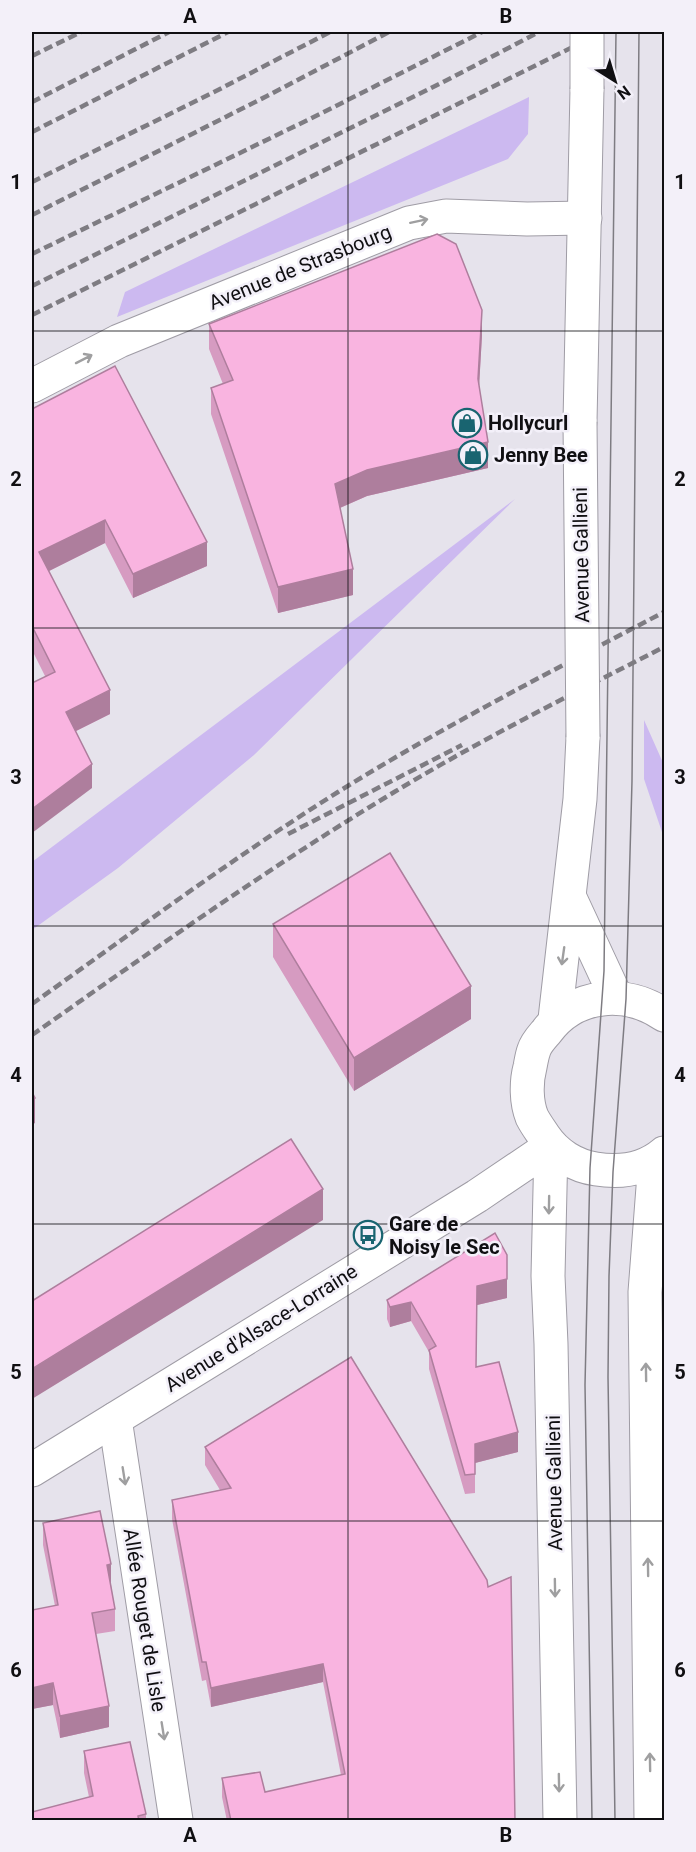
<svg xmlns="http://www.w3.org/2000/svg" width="696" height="1852" font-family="Roboto,sans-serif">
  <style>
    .green { fill: #ccb9f0 }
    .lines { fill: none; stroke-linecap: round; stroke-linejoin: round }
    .minor-casing { stroke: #9f9ca5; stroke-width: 35 }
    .tertiary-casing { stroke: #9f9ca5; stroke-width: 35 }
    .minor { stroke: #fff; stroke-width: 33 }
    .tertiary { stroke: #fff; stroke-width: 33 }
    .tram { stroke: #7e7c82; stroke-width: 1.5 }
    .rail { stroke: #7e7c82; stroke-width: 4.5; stroke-dasharray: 9 4.5; stroke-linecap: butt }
    .tertiary-bridge-casing { stroke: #9f9ca5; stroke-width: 35; stroke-linecap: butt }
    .tertiary-bridge { stroke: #fff; stroke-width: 33 }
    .wall { fill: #d69bc1 }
    .shaded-wall { fill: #ae7e9d }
    .building { fill: #f9b4e0; stroke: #ae7e9d; stroke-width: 1.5 }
    .oneway { stroke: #9f9fa0 }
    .grid { fill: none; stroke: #100f12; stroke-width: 1.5; stroke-opacity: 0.55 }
    .labels { text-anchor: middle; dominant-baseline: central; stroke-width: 5; stroke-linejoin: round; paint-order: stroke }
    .street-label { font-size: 20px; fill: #100f12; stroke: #f3f0f9 }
    .poi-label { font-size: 20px; font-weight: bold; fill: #100f12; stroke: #f3f0f9; text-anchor: start }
    .neatline { fill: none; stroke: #100f12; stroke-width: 2 }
    .grid-label { font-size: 20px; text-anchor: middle; font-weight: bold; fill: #100f12 }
  </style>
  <rect width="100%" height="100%" fill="#e6e3ec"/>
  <path class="green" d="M529 97 528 134 508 159 117 317 125 292Z
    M515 499 254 755 118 868 32 930V862Z
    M644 720 664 765V838L644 779Z"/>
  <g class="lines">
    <g class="minor-casing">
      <path id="minor" d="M32 386 119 341 409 223 446 216 527 219 585 218
        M115 1419 176 1820"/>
    </g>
    <g class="tertiary-casing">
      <path id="tertiary" d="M580 422 587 89
        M570 898 616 997
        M664 1015C626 989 575 993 547 1031 542 1037 536 1043 534 1050 532 1055 531 1062 530 1067 526 1082 526 1102 532 1117 535 1123 540 1130 544 1136 556 1154 575 1166 596 1169 621 1173 644 1170 664 1153
        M555 1019 580 799 583 737
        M551 1146 548 1276 551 1344 560 1820
        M32 1470 477 1196 551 1146
        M651 1820 645 1292 655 1161"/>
    </g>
    <use href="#minor" class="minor"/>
    <use href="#tertiary" class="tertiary"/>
    <path class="tram" d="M592 1820 585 1385 590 1168 604 971 616 32
      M615 1820 608 1377 609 1276 613 1172 626 999 632 781 639 32"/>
    <path class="rail" d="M32 56 81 32
      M32 102 169 32
      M32 132 228 32
      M32 182 216 91 330 32
      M32 215 267 96 389 32
      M32 254 320 114 482 32
      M32 286 451 78 539 32
      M32 315 603 32
      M288 834 462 745
      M32 1004C133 932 233 858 338 792 444 726 554 670 664 612
      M32 1035C153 950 274 864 401 788 486 737 576 692 664 647"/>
    <g class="tertiary-bridge-casing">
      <path id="tertiary-bridge" d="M587 89V32
        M580 422 583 737"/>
    </g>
    <use href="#tertiary-bridge" class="tertiary-bridge"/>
  </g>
  <path class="wall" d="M209 324 482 335 479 386 488 468 367 496 340 508 353 595 278 613 211 414V388L223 384 209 349Z
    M32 409 207 566 133 598 105 543 49 571 110 714 76 731 92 788 45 676 32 650Z
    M273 924 471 1019 354 1091 273 957Z
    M507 1298 477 1305 476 1367 518 1452 475 1463V1493L465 1494 429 1369V1352L411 1321 390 1327 387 1319V1300Z
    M205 1447 515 1821H227L222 1797V1778L265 1792 341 1775 323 1682 211 1707 206 1680 202 1681 172 1519V1500L220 1490 205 1465Z
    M43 1523 111 1585 115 1609V1631L96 1634 109 1727 60 1738 53 1705 32 1709 55 1606 43 1545Z
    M84 1751 146 1814V1821H32L89 1797 84 1773Z"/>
  <path class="shaded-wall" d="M482 310V335L478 405V379Z
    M488 442V468L367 496 335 510V484L367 470Z
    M105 520V543L39 576V552Z
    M207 542V566L133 598V574Z
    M353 569V595L278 613V587Z
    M110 690V714L66 736V712Z
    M92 764V788L32 833V809Z
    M471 986V1019L354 1091V1058Z
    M35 1098V1123L32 1125V1100Z
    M323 1189V1220L32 1399V1369Z
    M507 1255V1298L477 1305V1286Z
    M411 1302V1321L390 1327V1307Z
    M518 1432V1452L475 1463V1493V1444Z
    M111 1564V1585L107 1587V1565Z
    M323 1664V1682L211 1707V1688Z
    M53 1683V1705L32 1709V1688Z
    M109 1706V1727L60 1738V1716Z"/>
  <path class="building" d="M437 234 456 244 482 310 478 379 488 442 367 470 335 484 353 569 278 587 211 388 233 380 209 324Z
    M115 366 207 542 133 574 105 520 39 552 110 690 66 712 92 764 32 809V683L55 672 32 626V409Z
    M390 853 471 986 354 1058 273 924Z
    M32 1092 35 1098 32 1100Z
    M291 1139 323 1189 32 1369V1301Z
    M495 1233 507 1255V1279L477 1286 476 1367 499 1362 518 1432 475 1444V1474L465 1475 429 1350 436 1346 411 1302 390 1307 387 1300Z
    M351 1357 487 1580 488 1587 511 1577 515 1821H231L222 1778 260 1772 265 1792 345 1774 323 1664 211 1688 206 1662H202L172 1500 231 1488 205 1447Z
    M100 1511 111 1564 107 1565 115 1609 92 1613 109 1706 60 1716 53 1683 32 1688V1610L58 1605 43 1523Z
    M130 1742 146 1814 138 1816 139 1821H32V1812L93 1796 84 1751Z"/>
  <defs><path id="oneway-shaft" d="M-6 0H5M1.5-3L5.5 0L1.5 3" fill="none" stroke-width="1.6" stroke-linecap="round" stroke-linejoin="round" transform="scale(1.5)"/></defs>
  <g class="oneway">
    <use href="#oneway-shaft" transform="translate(419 221) rotate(-12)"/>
    <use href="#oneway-shaft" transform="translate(84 359) rotate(-27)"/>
    <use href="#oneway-shaft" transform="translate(563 956) rotate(98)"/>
    <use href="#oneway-shaft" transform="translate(549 1205) rotate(91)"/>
    <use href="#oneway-shaft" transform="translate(646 1372) rotate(-91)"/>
    <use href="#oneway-shaft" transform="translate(124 1476) rotate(81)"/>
    <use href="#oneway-shaft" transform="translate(648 1567) rotate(-91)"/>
    <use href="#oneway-shaft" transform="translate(555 1588) rotate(89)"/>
    <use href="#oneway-shaft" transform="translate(163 1731) rotate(81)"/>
    <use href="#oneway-shaft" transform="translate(650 1762) rotate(-91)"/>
    <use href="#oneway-shaft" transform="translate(559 1783) rotate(89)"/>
  </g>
  <path class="grid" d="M348 32V1820M32 331H664M32 628H664M32 926H664M32 1224H664M32 1521H664"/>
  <defs>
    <g id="shop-ring" transform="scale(1.5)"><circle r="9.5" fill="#f3f0f9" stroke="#196470" stroke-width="1.5"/><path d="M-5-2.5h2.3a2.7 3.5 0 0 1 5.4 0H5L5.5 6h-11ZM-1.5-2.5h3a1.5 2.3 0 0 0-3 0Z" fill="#196470"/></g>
    <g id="bus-ring" transform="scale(1.5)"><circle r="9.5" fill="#f3f0f9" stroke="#196470" stroke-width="1.5"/><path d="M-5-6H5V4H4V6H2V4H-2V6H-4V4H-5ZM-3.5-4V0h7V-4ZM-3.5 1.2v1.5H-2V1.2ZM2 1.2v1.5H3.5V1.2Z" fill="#196470"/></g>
  </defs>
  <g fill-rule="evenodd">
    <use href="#shop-ring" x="467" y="423"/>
    <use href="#shop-ring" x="473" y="455"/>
    <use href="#bus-ring" x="368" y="1235"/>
  </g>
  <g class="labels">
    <g class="street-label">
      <text transform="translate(300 267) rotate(-22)">Avenue de Strasbourg</text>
      <text transform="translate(581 555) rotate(-91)">Avenue Gallieni</text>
      <text transform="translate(261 1328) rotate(-32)">Avenue d'Alsace-Lorraine</text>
      <text transform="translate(554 1483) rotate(-91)">Avenue Gallieni</text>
      <text transform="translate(145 1620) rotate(81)">Allée Rouget de Lisle</text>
    </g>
    <g class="poi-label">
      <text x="488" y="423">Hollycurl</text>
      <text x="494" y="455">Jenny Bee</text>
      <text x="389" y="1224">Gare de<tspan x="389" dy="23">Noisy le Sec</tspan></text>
    </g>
  </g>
  <rect width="696" height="1852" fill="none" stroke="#f3f0f9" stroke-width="66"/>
  <g transform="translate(615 81) rotate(143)" stroke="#f3f0f9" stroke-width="4.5" paint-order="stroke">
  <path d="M0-4.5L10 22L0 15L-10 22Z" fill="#100f12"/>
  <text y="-9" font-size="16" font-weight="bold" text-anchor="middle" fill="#100f12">N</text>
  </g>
  <rect x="33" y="33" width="630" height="1786" class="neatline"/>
  <g class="grid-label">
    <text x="190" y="23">A</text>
    <text x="506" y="23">B</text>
    <text x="16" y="189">1</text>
    <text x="680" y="189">1</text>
    <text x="16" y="486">2</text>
    <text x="680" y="486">2</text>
    <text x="16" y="784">3</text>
    <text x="680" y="784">3</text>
    <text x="16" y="1082">4</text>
    <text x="680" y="1082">4</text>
    <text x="16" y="1379">5</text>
    <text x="680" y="1379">5</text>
    <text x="16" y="1677">6</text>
    <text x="680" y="1677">6</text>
    <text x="190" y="1842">A</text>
    <text x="506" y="1842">B</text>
  </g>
</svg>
